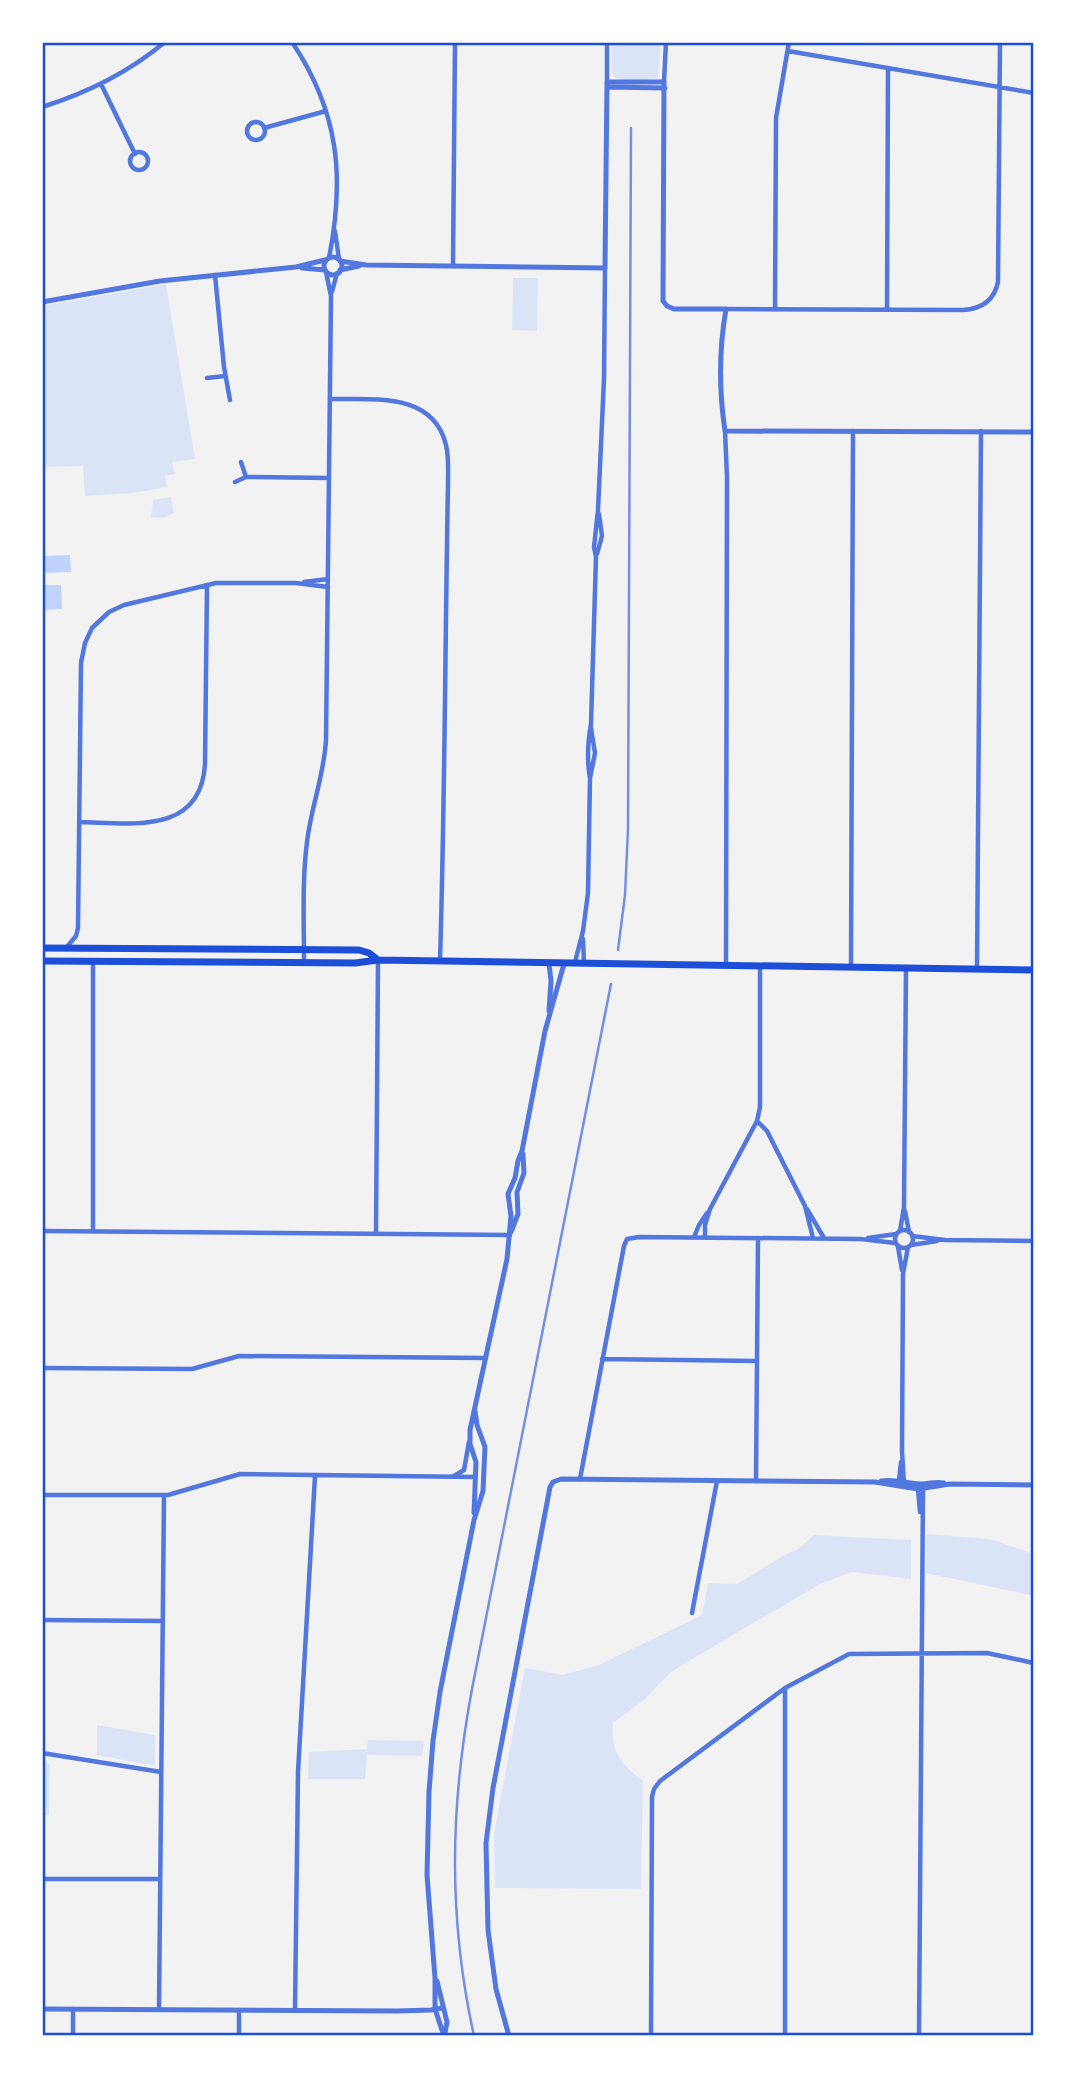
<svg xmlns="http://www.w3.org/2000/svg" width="1076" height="2078" font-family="Mulish,sans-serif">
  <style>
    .green { fill: #dbe4f7 }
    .water { fill: #bfd3fe }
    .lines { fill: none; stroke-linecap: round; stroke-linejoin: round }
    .minor { stroke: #5277de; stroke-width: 4.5 }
    .tertiary { stroke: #5277de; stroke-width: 5 }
    .primary { stroke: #1d4ed8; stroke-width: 7 }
    .rail { stroke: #7290e2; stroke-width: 2.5 }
    .neatline { fill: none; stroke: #1d4ed8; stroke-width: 2.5 }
  </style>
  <rect width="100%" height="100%" fill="#f2f2f2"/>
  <path class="green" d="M611 42H661L658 77C646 82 625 82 614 77L612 73Z
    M513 278H538L537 331 512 330Z
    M166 284 195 459 172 462 175 474 165 476 167 487 132 493 85 496 83 466 42 467V306Z
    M171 497 174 513 163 518 151 517 153 500Z
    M926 1534 990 1539 1034 1554V1596L926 1573Z
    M814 1535 911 1540V1579L852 1572 820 1584 682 1665 670 1673 645 1699 613 1723C611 1753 620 1763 643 1781L641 1889 495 1888 494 1834 525 1668 563 1675 599 1665 702 1615 708 1583 737 1584 786 1554 798 1549Z
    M97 1725 155 1735V1766L97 1755Z
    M368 1740 424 1741 422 1756 367 1755 365 1779H308L309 1752 367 1749Z
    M42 1763 50 1764 49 1815H42Z"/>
  <path class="water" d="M70 555 71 572 42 573V556Z
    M42 585H61L62 609 42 610Z"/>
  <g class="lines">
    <path class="minor" d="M292 42C339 112 345 177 329 258
      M788 51 1034 93
      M607 82V42
      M664 82 666 42
      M101 84 135 154
      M42 107C87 93 129 72 165 42
      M247 131a9 9 0 1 1 18 0a9 9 0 1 1-18 0Z
      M264 128 326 111
      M130 161a9 9 0 1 1 18 0a9 9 0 1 1-18 0Z
      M335 231 339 259
      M453 266 455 42
      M215 275 224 367 230 400
      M332 292 337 273
      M726 309 963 310C981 309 994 301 998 282L1000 42
      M775 309 776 118 789 42
      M887 309 888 68
      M207 378 225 376
      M330 399C372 400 433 391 446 445 449 457 448 470 448 483 445 642 445 801 440 960
      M725 431 727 477 726 965
      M241 462 246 477 329 478
      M235 482 246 477
      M597 554 602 536 599 514
      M304 582 328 579
      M590 778C587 762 588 741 591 724L596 557 594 547 598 510 604 379 605 268
      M80 822C130 823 201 836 205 764L207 585
      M583 939 584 964
      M66 948 76 936 78 928 81 663 85 643 92 628 109 612 124 605 216 583H296L328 587
      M304 962C304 922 302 881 307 842 311 807 324 776 326 740L331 296 326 272
      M575 962 583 931 588 893 590 778 595 753 591 728
      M760 966V1107L757 1121 767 1131 805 1206 813 1238
      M851 966 853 431
      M977 969 981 431
      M807 1209 824 1238
      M905 1211 909 1232
      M895 1239a9 9 0 1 1 18 0a9 9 0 1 1-18 0Z
      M42 1231 510 1235
      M93 1231V962
      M900 1231 904 1207 906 968
      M376 1233 378 961
      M912 1236 945 1240 1034 1241
      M694 1237 699 1225 707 1213
      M705 1237V1225L710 1209 757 1121
      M868 1238 896 1234
      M911 1245 937 1241
      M898 1247 902 1270
      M602 1359 757 1361
      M42 1368 192 1369 239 1356 486 1358
      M454 1476 464 1470 469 1442
      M580 1479 624 1246 627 1239 639 1237 861 1239 895 1243
      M756 1481 758 1238
      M901 1484 899 1481 901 1462
      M904 1484 902 1451 903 1274 908 1247
      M42 1495H168L240 1474 475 1477
      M920 1512 918 1489 920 1486
      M692 1613 717 1481
      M42 1620 162 1621
      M785 1688V2036
      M42 1753 161 1772
      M42 1879H160
      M159 2009 164 1495
      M295 2010 298 1772 315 1476
      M73 2036V2009
      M239 2036V2010
      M651 2036 652 1797 654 1789 660 1781 785 1688 849 1654 987 1653 1034 1663
      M919 2036 923 1488"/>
    <path class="tertiary" d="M607 87 665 88
      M324 266a9 9 0 1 1 18 0a9 9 0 1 1-18 0Z
      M340 261 366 265 605 268 607 82H664L663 301 667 306 674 309H726C719 349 719 391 725 431L1034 432
      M302 268 325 270
      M340 270 359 266
      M42 302 160 281 296 267 325 260
      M549 1011 551 981 549 964
      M511 1232 518 1214 517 1192 524 1173 523 1154
      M881 1481C897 1479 908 1484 921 1484 930 1484 936 1481 944 1483
      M474 1513 476 1462 470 1444V1430L507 1259 511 1216 508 1194 515 1178 518 1161 522 1151 545 1031 564 964
      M437 1981 447 2022 445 2033
      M42 2009 397 2011 431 2010 442 2008
      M444 2036 435 2009V1978L427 1875 429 1792 433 1741 440 1692 474 1520 483 1491 485 1447 477 1425 475 1411
      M509 2036 496 1989 488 1930 486 1843 493 1788 550 1487 553 1482 561 1479 875 1482 918 1489 950 1484 1034 1485"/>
    <path class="primary" d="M42 948 359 950 369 953 378 960
      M42 961 355 963 378 960 1034 970"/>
    <path class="rail" d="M618 950 625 895 628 829 631 128
      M474 2036C448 1918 450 1807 472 1689L611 984"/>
  </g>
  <rect width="1076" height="2078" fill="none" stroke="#ffffff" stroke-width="88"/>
  <rect x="44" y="44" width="988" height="1990" class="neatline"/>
</svg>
